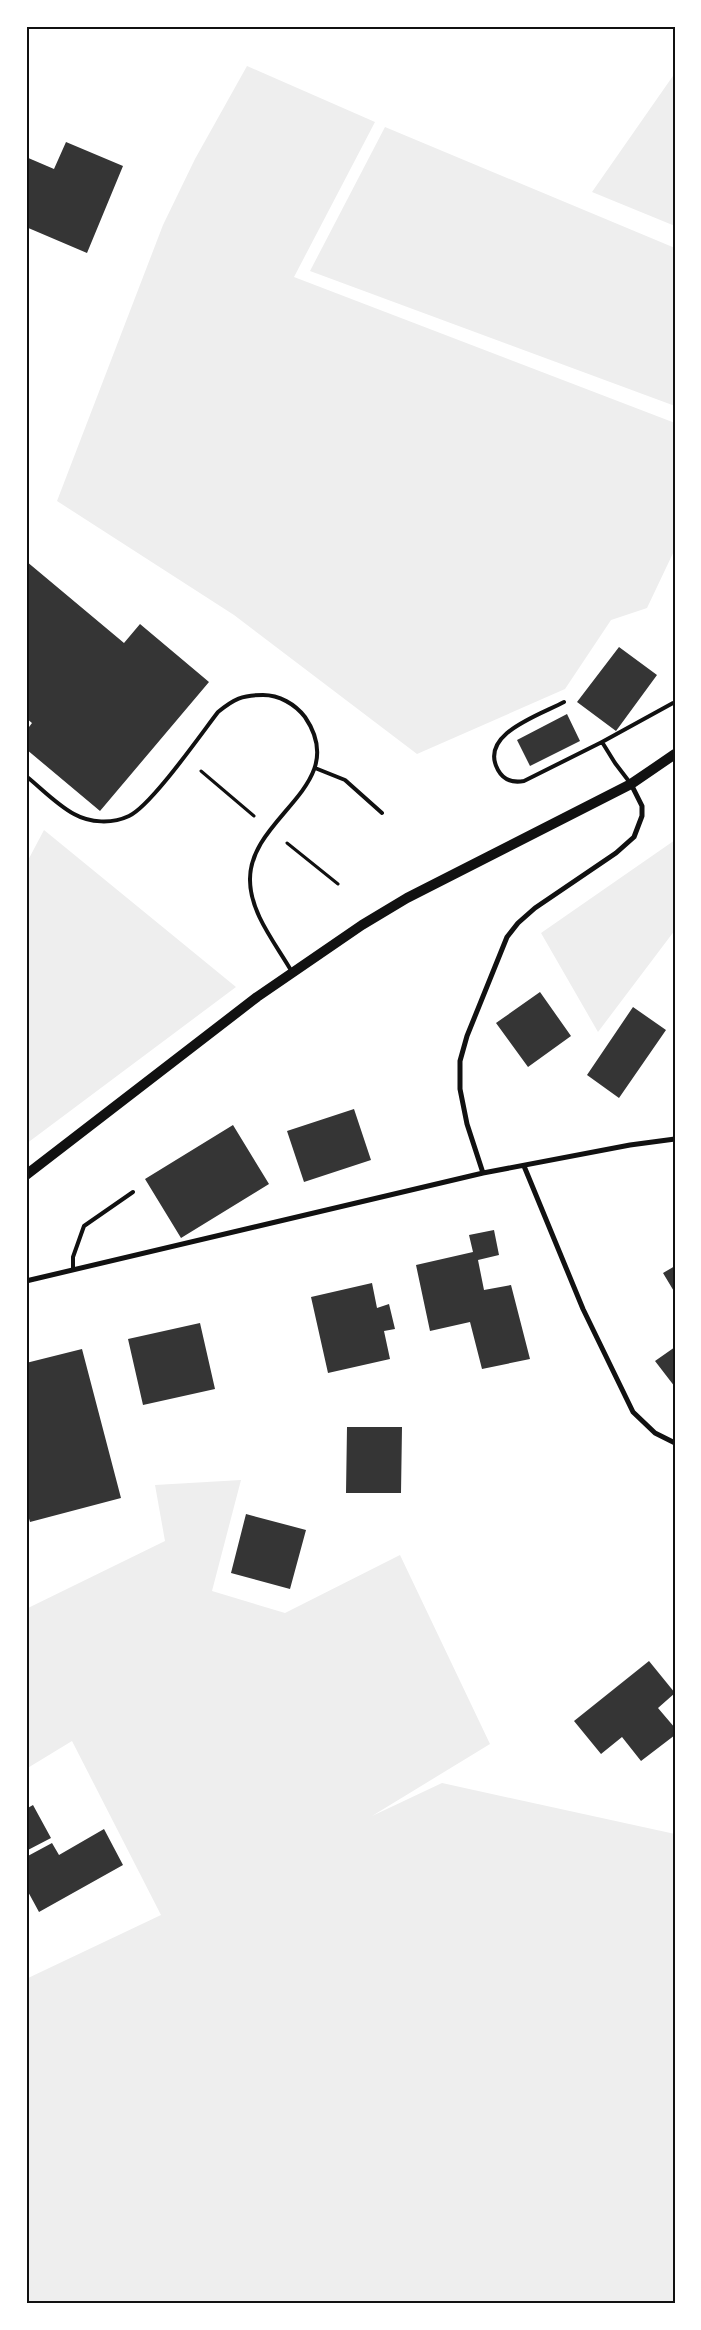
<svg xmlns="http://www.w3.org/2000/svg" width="701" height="2330" font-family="'Noto Sans',sans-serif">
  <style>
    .green { fill: #eee }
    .building { fill: #353535 }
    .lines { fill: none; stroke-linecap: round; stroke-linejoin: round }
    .path { stroke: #111; stroke-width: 3 }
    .service { stroke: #111; stroke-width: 4 }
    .minor { stroke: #111; stroke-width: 5 }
    .secondary { stroke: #111; stroke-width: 10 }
    .neatline { fill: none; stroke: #111; stroke-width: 2 }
  </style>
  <rect width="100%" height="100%" fill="#fff"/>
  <path class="green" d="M247 66 375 122 294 277 675 423V549L647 608 611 620 565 689 417 754 234 615 57 501 163 225 195 159Z
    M675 73V226L592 192Z
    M385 127 675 248V406L310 271Z
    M44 830 236 987 26 1144V864Z
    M675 840V930L598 1032 541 933Z
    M241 1480 212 1591 285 1613 400 1555 490 1744 372 1816 442 1783 675 1834V2304H26V1979L161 1915 72 1741 26 1769V1609L165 1541 155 1485Z"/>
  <path class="building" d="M66 142 123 166 87 253 26 227V157L54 169Z
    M26 561 124 643 140 624 209 682 100 811 26 749V731L32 723 26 718Z
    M619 647 657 675 616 731 577 702Z
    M567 714 580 741 530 766 517 740Z
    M540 992 571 1036 528 1067 496 1023Z
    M633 1007 666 1030 619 1098 587 1075Z
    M354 1109 371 1160 304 1182 287 1131Z
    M233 1125 269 1184 181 1238 145 1179Z
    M494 1230 499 1255 478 1260 484 1290 511 1285 530 1359 482 1369 470 1322 430 1331 416 1265 473 1252 469 1235Z
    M675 1266V1293L663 1273Z
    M372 1283 377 1308 389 1304 395 1329 384 1331 390 1359 328 1373 311 1297Z
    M200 1323 215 1389 143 1405 128 1339Z
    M675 1347V1387L655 1361Z
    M82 1349 121 1498 30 1522 26 1508V1363Z
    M347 1427H402L401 1493H346Z
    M246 1514 306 1530 290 1589 231 1573Z
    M649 1661 675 1693 658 1708 675 1728V1735L641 1761 622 1737 601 1754 574 1721Z
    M33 1805 51 1838 26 1851V1809Z
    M104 1829 123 1865 39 1912 26 1888V1857L52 1843 59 1855Z"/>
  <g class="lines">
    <path class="path" d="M201 771 254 816
      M287 843 338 884"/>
    <path class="service" d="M564 702C540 715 478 734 498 770 504 781 513 783 524 781L602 742
      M315 768 345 780 382 813
      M26 776C41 788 57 805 74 814 90 823 112 824 129 816 151 806 201 734 218 712 234 699 242 695 263 695 279 695 295 704 305 717 352 786 249 816 250 880 250 913 276 944 292 972
      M631 784 615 763 602 742 673 703
      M73 1270V1257L84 1226 133 1192"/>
    <path class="minor" d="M524 1166 583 1309 633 1412 655 1433 675 1443
      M483 1173 467 1124 460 1089V1061L467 1036 507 937 518 923 535 908 616 853 634 837 642 816V806L631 784
      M26 1281 483 1173 630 1145 675 1139"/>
    <path class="secondary" d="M26 1175 257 997 362 925 407 898 631 784 675 754"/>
  </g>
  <rect width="701" height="2330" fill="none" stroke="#ffffff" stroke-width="55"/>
  <rect x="28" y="28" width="646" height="2274" class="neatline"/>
</svg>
